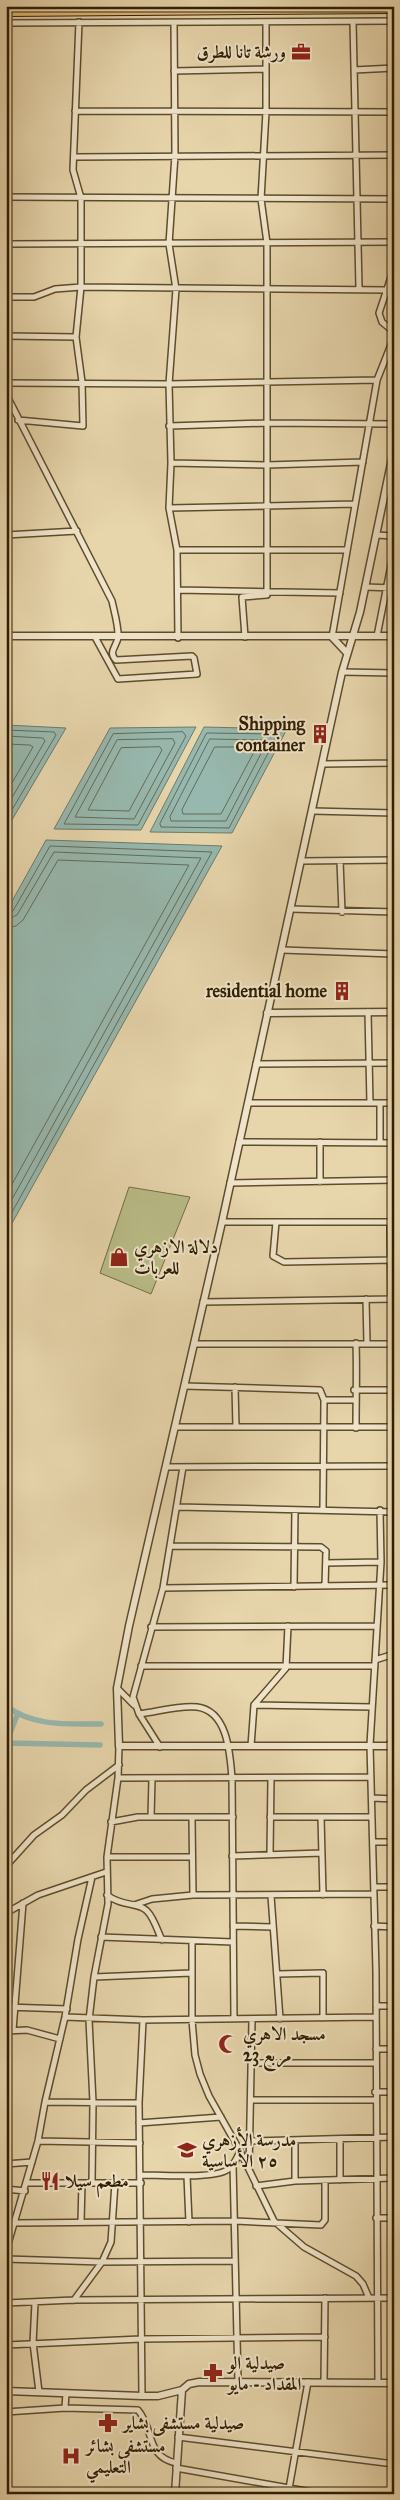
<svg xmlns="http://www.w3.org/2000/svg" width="400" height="2500" font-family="'IM FELL Great Primer',Amiri,serif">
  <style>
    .green { fill: #b9bc87; stroke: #756d44 }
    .water { fill: #97b8ae; stroke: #6e7a69 }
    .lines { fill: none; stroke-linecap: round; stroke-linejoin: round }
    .shore { stroke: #646b58; stroke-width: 1 }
    .canal { stroke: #97b8ae; stroke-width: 5.5 }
    .minor-casing { stroke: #5e4c2c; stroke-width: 8 }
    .tertiary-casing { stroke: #5e4c2c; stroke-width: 9 }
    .trunk-casing { stroke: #311e02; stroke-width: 10 }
    .minor { stroke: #efe4c9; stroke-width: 5 }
    .tertiary { stroke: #efe4c9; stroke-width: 6 }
    .trunk { stroke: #e4ba76; stroke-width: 8 }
    .labels { text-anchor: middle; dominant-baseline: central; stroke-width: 4; stroke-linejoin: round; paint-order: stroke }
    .poi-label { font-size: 18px; font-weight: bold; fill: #311e02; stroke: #efe4c9; text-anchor: start }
  </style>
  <rect width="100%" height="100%" fill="#e7d5ac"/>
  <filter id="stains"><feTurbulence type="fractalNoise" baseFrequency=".004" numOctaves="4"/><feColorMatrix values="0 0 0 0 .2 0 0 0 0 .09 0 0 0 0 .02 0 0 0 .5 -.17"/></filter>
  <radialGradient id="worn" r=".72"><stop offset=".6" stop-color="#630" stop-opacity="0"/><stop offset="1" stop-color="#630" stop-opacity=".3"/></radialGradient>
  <path class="green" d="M129 1187 190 1197 151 1294 100 1273Z"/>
  <path class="water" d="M6 725 66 728 6 830Z
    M196 727 141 830 54 829 110 728Z
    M204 727 287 729 232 833 150 832Z
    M46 840 222 846 6 1234V912Z"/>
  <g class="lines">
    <path class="shore" d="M6 730 54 732 56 735 6 820
      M183 732 186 736 138 825 64 824 113 734Z
      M207 733 275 734 277 736 229 828 161 827 160 824Z
      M6 736 43 738 45 741 6 808
      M173 739 175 743 134 819 75 817 117 740Z
      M210 739 265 740 267 742 226 821H171L170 817Z
      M6 744 30 745 33 747 6 793
      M160 747 162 750 129 811 88 810 121 748Z
      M215 747H253L255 750 221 814H183L182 810Z
      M6 914 13 911 50 846 212 852 6 1223
      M6 920 17 915 54 852 201 858 6 1210
      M6 928 16 926 23 920 58 860 189 865 6 1195"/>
    <path class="canal" d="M6 1706C34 1727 68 1724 101 1724
      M6 1743 100 1745
      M6 1743 18 1713"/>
    <g class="minor-casing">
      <path id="minor" d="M353 22 359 288
        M6 23 394 21
        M174 23 175 155 169 244 176 289 169 384 171 463 169 508 177 550 178 638
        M354 70 394 68
        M174 71 266 69
        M75 111 394 112
        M75 157 394 155
        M6 197 394 199
        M6 244 394 242
        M394 268 379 313 382 322 394 332
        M6 297H34L55 289 81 287 386 290
        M6 336 76 337
        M6 383 169 384 377 380
        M6 394 112 601C114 611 119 627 118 638 116 647 108 652 116 660L192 656 194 658 197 674 118 679 95 637
        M18 420 83 426 82 382 76 337 81 287V198L73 170 79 22
        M169 426 267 423 394 424
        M171 463 267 465 363 462
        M386 489 394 490
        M169 508 355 504
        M6 535 77 531
        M376 535 394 536
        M177 550H347
        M365 587 394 588
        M178 590 340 593
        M377 636 394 550
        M245 637 242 597 267 595V243L261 199 266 112V22
        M332 637 377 380 394 337
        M342 672 394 673
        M392 763 394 680
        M323 764 394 763
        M312 811 394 813
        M301 861 394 860
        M340 861 342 912
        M291 909 394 912
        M282 950 394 954
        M368 1012 370 1103
        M256 1064 394 1063
        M248 1103H394
        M380 1103V1143
        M239 1142 394 1143
        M320 1142V1182
        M230 1183 394 1180
        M222 1222H394
        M276 1222 273 1256 284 1262 394 1260
        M390 1222 391 1299
        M366 1299 367 1344
        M203 1302 394 1299
        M356 1343C357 1372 356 1399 356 1428
        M194 1344H394
        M184 1386 320 1390 324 1400 323 1508
        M235 1387 236 1427
        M354 1390H394
        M324 1400H356
        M175 1427H394
        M166 1467 394 1466
        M177 1507 394 1512
        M170 1546 321 1547 326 1551 325 1586
        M326 1563 381 1562
        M294 1587 295 1510
        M163 1588 394 1585
        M151 1627 377 1626
        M375 1660 394 1654
        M141 1666H375
        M117 1688 134 1705
        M254 1705 372 1707
        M139 1714C157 1712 179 1705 197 1707 228 1711 230 1754 232 1778L234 2019
        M251 1746 254 1705 286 1668 288 1626
        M388 1746 394 1738
        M160 1747 139 1714 133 1697 163 1588 183 1467
        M118 1778 371 1777
        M372 1798 394 1799
        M151 1817 152 1779
        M270 1817H372
        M321 1817 323 1895
        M192 1819 193 1895
        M111 1822 138 1817H233
        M373 1842H394
        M270 1854 271 1778
        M232 1856 322 1853
        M107 1857H192
        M6 1866 34 1835 62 1815 86 1790 119 1765
        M374 1887H394
        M107 1895C122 1907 139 1902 147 1911 154 1918 158 1932 162 1940
        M271 1896 280 2019
        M134 1905 152 1899 193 1895 373 1894
        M6 1913 38 1895 106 1872
        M233 1926 272 1927
        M374 1926 394 1927
        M101 1937 233 1942
        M192 1942V2020L195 2055 200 2074 209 2096 240 2151 274 2221 304 2247 356 2276 363 2284 369 2298
        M277 1974 323 1973V2018
        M94 1977 191 1973
        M376 2006H394
        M6 2007 67 2009
        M65 2017 143 2020 376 2017
        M13 2030 23 1903
        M6 2031 27 2030 60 2039
        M376 2049H394
        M252 2063H375
        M375 2092H394
        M251 2100H375
        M45 2102 139 2103
        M139 2123 221 2117
        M340 2139V2180
        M295 2140V2181
        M38 2141 140 2143
        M251 2141 394 2137
        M6 2164 32 2162
        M233 2165 238 2381
        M249 2169 252 2020
        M141 2175C159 2175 213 2179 227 2170 234 2166 237 2158 240 2151
        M187 2176 189 2222
        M92 2182 93 2102 89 2020 94 1977 108 1904 107 1857 118 1778 119 1746
        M27 2183H141
        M256 2186 295 2181 394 2178
        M6 2189 25 2191
        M376 2218H394
        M81 2222 82 2183
        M16 2223 235 2221 321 2225 325 2220V2180
        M6 2251 38 2141 45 2102 65 2017 78 1939 92 1877
        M6 2259 102 2262 235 2261
        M74 2300 102 2262 111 2242 115 2183
        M6 2303 74 2300 394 2298
        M35 2303 33 2343 39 2392
        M6 2345 141 2339 325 2337
        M324 2382 325 2298
        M378 2382 376 1971 370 1745 381 1562 380 1510
        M142 2396 139 2103 143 2020
        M65 2408 66 2393
        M6 2412 65 2408 138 2410C155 2430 145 2456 176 2463
        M178 2437 394 2464
        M176 2468 323 2494
        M288 2494 308 2382"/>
    </g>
    <g class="tertiary-casing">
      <path id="tertiary" d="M394 449 360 612 342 672 222 1222 129 1626 117 1688 119 1746H394
        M6 636H394
        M332 637 347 653
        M267 1013 394 1012
        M6 2391 142 2396H158L182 2390
        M175 2494 182 2390 189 2384 199 2382 394 2383"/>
    </g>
    <g class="trunk-casing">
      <path id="trunk" d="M6 12 394 9"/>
    </g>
    <use href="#minor" class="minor"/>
    <use href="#tertiary" class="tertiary"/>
    <use href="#trunk" class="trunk"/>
  </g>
  <defs>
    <g id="office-bare" transform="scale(1.5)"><path d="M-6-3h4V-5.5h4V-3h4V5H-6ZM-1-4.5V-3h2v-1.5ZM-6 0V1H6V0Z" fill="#8f2418" stroke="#efe4c9" stroke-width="2.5" paint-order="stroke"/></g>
    <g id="building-bare" transform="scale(1.5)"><path d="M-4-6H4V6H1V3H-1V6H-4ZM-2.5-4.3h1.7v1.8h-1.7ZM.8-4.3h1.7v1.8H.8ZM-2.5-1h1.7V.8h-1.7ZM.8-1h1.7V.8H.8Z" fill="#8f2418" stroke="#efe4c9" stroke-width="2.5" paint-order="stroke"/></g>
    <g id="shop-bare" transform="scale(1.5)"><path d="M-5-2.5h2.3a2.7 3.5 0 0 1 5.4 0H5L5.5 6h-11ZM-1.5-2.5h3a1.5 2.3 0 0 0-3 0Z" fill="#8f2418" stroke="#efe4c9" stroke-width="2.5" paint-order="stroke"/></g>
    <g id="mosque-bare" transform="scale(1.5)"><path d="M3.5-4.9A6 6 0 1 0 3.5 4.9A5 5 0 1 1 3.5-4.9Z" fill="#8f2418" stroke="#efe4c9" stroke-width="2.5" paint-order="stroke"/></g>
    <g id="school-bare" transform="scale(1.5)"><path d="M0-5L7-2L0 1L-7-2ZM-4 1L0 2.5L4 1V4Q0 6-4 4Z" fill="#8f2418" stroke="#efe4c9" stroke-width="2.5" paint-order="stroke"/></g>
    <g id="restaurant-bare" transform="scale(1.5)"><path d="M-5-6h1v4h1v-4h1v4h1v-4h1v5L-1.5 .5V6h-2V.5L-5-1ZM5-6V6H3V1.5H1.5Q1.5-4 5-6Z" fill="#8f2418" stroke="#efe4c9" stroke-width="2.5" paint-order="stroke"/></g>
    <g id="pharmacy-bare" transform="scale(1.5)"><path d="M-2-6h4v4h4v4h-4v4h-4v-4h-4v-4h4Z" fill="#8f2418" stroke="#efe4c9" stroke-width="2.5" paint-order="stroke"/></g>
    <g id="hospital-bare" transform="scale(1.5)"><path d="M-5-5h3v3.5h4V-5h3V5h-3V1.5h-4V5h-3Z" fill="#8f2418" stroke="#efe4c9" stroke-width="2.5" paint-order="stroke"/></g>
  </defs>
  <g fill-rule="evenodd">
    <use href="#office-bare" x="301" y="52"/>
    <use href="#building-bare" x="320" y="734"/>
    <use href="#building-bare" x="342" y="991"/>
    <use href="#shop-bare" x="119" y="1257"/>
    <use href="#mosque-bare" x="228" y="2044"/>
    <use href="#school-bare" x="187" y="2150"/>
    <use href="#restaurant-bare" x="50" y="2181"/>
    <use href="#pharmacy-bare" x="213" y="2373"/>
    <use href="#pharmacy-bare" x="108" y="2423"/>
    <use href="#hospital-bare" x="71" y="2456"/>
  </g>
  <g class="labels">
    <g class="poi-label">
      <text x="286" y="52" text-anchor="end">ورشة تانا للطرق</text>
      <text x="305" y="724" text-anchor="end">Shipping<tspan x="305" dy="21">container</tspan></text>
      <text x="327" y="991" text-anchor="end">residential home</text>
      <text x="134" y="1247">دلالة الازهري<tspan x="134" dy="21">للعربات</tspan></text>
      <text x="243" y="2034">مسجد الاهري<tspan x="243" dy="21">مربع 23</tspan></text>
      <text x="202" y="2140">مدرسة الأزهري<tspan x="202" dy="21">٢٥ الأساسية</tspan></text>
      <text x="65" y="2181">مطعم سيلا</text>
      <text x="228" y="2363">صيدلية الو<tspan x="228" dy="21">المقداد - مايو</tspan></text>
      <text x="123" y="2423">صيدلية مستشفى بشاير</text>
      <text x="86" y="2446">مستشفى بشائر<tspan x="86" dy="21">التعليمي</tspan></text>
    </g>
  </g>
  <rect width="400" height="2500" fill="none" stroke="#e7d5ac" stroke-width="25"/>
  <rect x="8" y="8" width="385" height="2485" fill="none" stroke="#311e02" stroke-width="2.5"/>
  <rect x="12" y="12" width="375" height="2475" fill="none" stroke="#311e02"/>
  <rect width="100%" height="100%" filter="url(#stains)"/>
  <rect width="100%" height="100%" fill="url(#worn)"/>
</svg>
